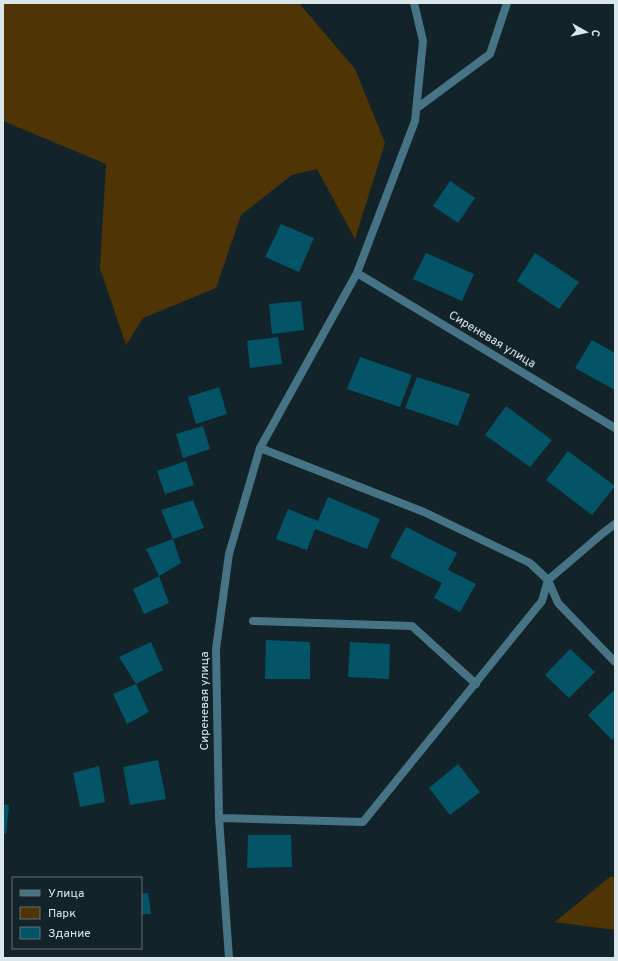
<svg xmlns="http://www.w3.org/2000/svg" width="618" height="961" font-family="Overpass,sans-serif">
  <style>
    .green { fill: #4f3506 }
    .building { fill: #045468 }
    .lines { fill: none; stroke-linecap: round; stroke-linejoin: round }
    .lane { stroke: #467484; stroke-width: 8 }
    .street { stroke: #467484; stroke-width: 8 }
    .labels { text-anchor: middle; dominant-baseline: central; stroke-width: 4; stroke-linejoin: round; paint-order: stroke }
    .street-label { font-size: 12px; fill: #dbe6ea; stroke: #122329 }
  </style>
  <rect width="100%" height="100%" fill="#122329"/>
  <path class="green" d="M3 3H299L355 69 385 143 355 239 317 169 292 175 241 215 216 288 143 318 126 345 100 268 106 164 3 121Z
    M611 876 615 878V930L555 922Z"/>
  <path class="building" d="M450 181 475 198 458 223 433 206Z
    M281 224 314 238 299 272 265 257Z
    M426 253 474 274 462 301 413 279Z
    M535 253 579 282 559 309 517 281Z
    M301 301 304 330 272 334 269 304Z
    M278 337 282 364 250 368 247 341Z
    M592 340 615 353V390L575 368Z
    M360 357 412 375 400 407 347 389Z
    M417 377 470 394 458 426 405 408Z
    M219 387 227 414 196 424 188 397Z
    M506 406 552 440 530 467 485 435Z
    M203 426 210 449 183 458 176 434Z
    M568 451 615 486 592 515 546 480Z
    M186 461 194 485 165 494 157 471Z
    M328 497 380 519 367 549 315 529 307 550 276 539 288 509 318 521Z
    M193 500 204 528 173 539 161 510Z
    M406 527 457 553 448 570 476 584 460 612 434 598 442 583 390 557Z
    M173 539 181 563 159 576 146 549Z
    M159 576 169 603 144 614 133 589Z
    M266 640 310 642V679H265Z
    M151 642 163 670 136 684 119 657Z
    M350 642 390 644 389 679 348 677Z
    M570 649 595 672 569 698 545 675Z
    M136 684 149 712 127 724 113 694Z
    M613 691 615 692V737L612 740 588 715Z
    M158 760 166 799 130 805 123 767Z
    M458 764 480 792 450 815 429 788Z
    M99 766 105 802 80 807 73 773Z
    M3 804 9 805 6 834H3Z
    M248 835H291L292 867 247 868Z
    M148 893 151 914H141V894Z"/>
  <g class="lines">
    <path class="lane" d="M253 621 412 626 476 684"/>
    <path class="street" d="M417 108 490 54 507 3
      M357 273 615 428
      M260 448 424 512 530 563 548 580 558 603 615 662
      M219 818 363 822 542 601 548 580 603 533 615 524
      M229 958 219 818 216 649 229 554 260 448 357 273 415 121 423 41 414 3"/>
  </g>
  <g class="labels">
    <g class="street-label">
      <text transform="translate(492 340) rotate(31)">Сиреневая улица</text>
      <text transform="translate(205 701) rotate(-90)">Сиреневая улица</text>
    </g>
  </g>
  <rect width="618" height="961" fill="none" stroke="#dbe6ea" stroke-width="8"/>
  <rect x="12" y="877" width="130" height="72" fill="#122329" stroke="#627176"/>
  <rect x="20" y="890" width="20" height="6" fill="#467484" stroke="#627176"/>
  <text x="48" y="897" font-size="12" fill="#dbe6ea">Улица</text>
  <rect x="20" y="907" width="20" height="12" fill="#4f3506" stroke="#627176"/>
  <text x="48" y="917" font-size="12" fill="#dbe6ea">Парк</text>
  <rect x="20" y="927" width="20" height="12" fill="#045468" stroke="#627176"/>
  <text x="48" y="937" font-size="12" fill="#dbe6ea">Здание</text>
  <g transform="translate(586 32) rotate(98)" stroke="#122329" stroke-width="3" paint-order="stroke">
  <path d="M0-3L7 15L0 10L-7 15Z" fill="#dbe6ea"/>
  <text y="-6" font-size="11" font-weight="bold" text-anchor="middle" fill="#dbe6ea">С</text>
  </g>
</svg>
